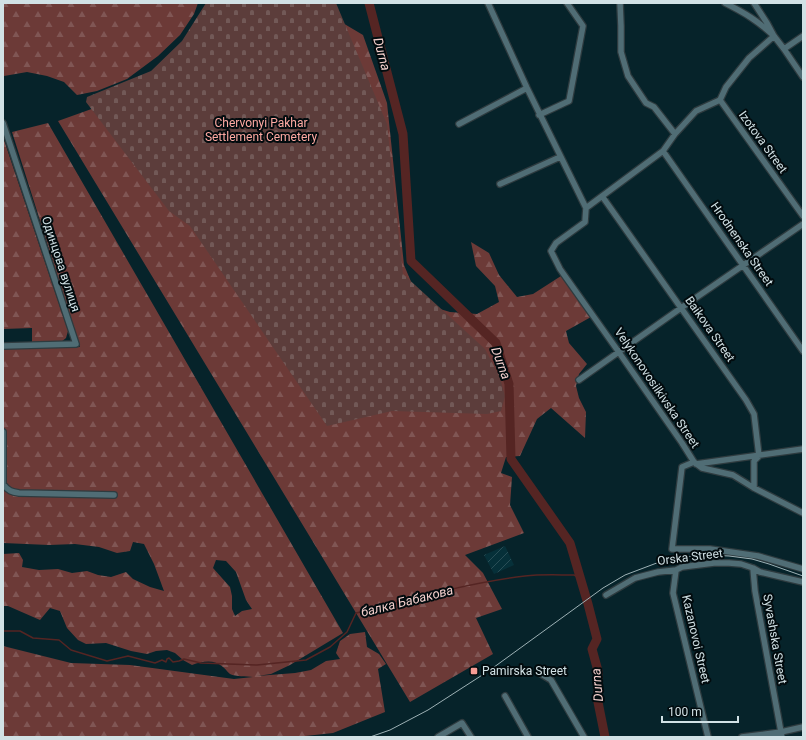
<svg xmlns="http://www.w3.org/2000/svg" width="806" height="740" font-family="Roboto,sans-serif">
  <style>
    .industrial { fill: url(#industrial-furrows) }
    .forest { fill: url(#forest-firs); fill-rule: evenodd }
    .cemetery { fill: url(#cemetery-stones) }
    .lines { fill: none; stroke-linecap: round; stroke-linejoin: round }
    .stream { stroke: #552523; stroke-width: 1.5 }
    .river { stroke: #552523; stroke-width: 9 }
    .street-casing { stroke: #2e3b3f; stroke-width: 8 }
    .street { stroke: #506d75; stroke-width: 5.5 }
    .tram { stroke: #9db1b5; stroke-width: 1 }
    .poi-dot { fill: #f59c95; stroke: #020b0e; stroke-width: 1.5 }
    .labels { text-anchor: middle; dominant-baseline: central; stroke-width: 4; stroke-linejoin: round; paint-order: stroke }
    .park-label { font-size: 12px; fill: #ffaaa3; stroke: #020b0e }
    .street-label { font-size: 12px; fill: #d1e1e5; stroke: #020b0e }
    .poi-label { font-size: 12px; fill: #d1e1e5; stroke: #020b0e; text-anchor: start }
    .water-label { font-size: 13px; font-style: italic; fill: #f4d0cd; stroke: #020b0e }
  </style>
  <defs>
    <pattern id="industrial-furrows" width="10" height="10" patternUnits="userSpaceOnUse"><rect width="10" height="10" fill="#063039"/><path d="M-1 1l2-2M0 10L10 0M9 11l2-2" fill="none" stroke="#294e56"/></pattern>
    <pattern id="forest-firs" width="22" height="20" patternUnits="userSpaceOnUse"><rect width="22" height="20" fill="#6c3a37"/><path d="M5 1l3.5 6h-7zM16 11l3.5 6h-7z" fill="#805654"/></pattern>
    <pattern id="cemetery-stones" width="16" height="16" patternUnits="userSpaceOnUse"><rect width="16" height="16" fill="#5c3d3b"/><path d="M2 7V4a2 2 0 0 1 4 0v3zM10 15v-3a2 2 0 0 1 4 0v3z" fill="#725957"/></pattern>
  </defs>
  <rect width="100%" height="100%" fill="#06232a"/>
  <path class="industrial" d="M505 546 514 565 494 574 484 555Z"/>
  <path class="forest" d="M3 3H198L194 14 180 35 158 56 127 79 97 91 77 95 64 82 47 76 27 72 4 76 3 74Z
    M309 3 363 35 387 103 404 265 420 303 450 312 477 314 499 302 495 286 476 266 471 242 489 253 499 275 517 297 533 294 561 276 591 317 566 331 569 343 587 364 579 374 576 386 579 398 586 412 585 438 551 408 537 419 520 456 506 457 501 473 512 477 510 505 524 533 465 555 483 573 502 609 476 618 493 654 410 702 58 121 111 102Z
    M48 123 343 633 290 665 271 674 257 676 295 673 311 670 326 661 340 659 336 653 340 641 350 634 365 632 367 647 379 654 386 664 378 669 385 712 333 733 296 737H3V646L71 663 130 665 234 679 253 677C246 676 236 677 230 674 227 672 226 669 223 667 214 659 203 661 192 665L183 660 175 653 167 650 156 651 147 654 131 651 106 643 86 644 78 640 67 628 60 611 50 608 40 620 8 606H3V554L19 553 23 560 22 567 39 570 58 569 72 573 87 571 98 575 111 577 126 572 133 579 150 587 164 591 154 564 144 544 133 542 130 551 117 553 99 547 75 544 49 545 3 543V348L80 347 12 132ZM216 560 226 561 236 572 246 600 252 609 242 611 235 616 232 609V596L230 587 213 568Z
    M3 137 68 331 66 338 61 342 32 343V328L3 329Z"/>
  <path class="cemetery" d="M206 3H336L387 124 403 274 485 349 500 378 505 396 501 411 487 414 392 411 327 426 190 226 169 211 86 102 87 97 151 71 182 41Z"/>
  <g class="lines">
    <path class="stream" d="M3 631H20L33 638 59 640 71 650 107 661 128 656 155 663 162 660 166 662 167 659 169 658 173 662 179 661 184 659 201 663 257 665 306 660 330 647 347 632 356 613C411 599 468 583 525 576 541 574 558 575 574 575L580 578"/>
    <path class="river" d="M369 3 403 134 411 261 496 343 509 384 511 459 570 543 588 604 597 639 592 649 598 671V702L605 737"/>
    <g class="street-casing">
      <path id="street" d="M488 3 527 88 586 208
        M620 3 621 26V52L628 76 646 103 654 107 675 134
        M725 3C745 13 758 21 774 36L749 58 726 87 720 100 696 111 675 134 663 151 586 208 585 222 556 243 551 251 560 269 618 351 682 443 694 462 682 467 672 549H710L758 556 803 569
        M754 3 767 23 774 36 784 49 803 77
        M784 49 803 36
        M720 100 803 216
        M539 115 569 101 583 26 567 3
        M3 123 76 344 3 346
        M459 124 527 88
        M663 151 803 351
        M500 184 560 157
        M602 196 746 400 754 414 759 456 754 461V488
        M579 380 681 308 803 224
        M3 432V484C8 491 12 492 19 493L114 495
        M694 462 702 468 733 475 754 488 803 513
        M696 464 803 449
        M753 568 755 591 781 732 782 737
        M676 570 673 593 708 737
        M606 595 635 578 658 572 676 570 682 567 714 563H729L741 564 753 568 760 572 803 582
        M541 674 551 680 584 737
        M505 696 528 737
        M438 737 462 723 471 737
        M742 737 781 732 803 727"/>
    </g>
    <use href="#street" class="street"/>
    <path class="tram" d="M370 737 390 730 428 710 490 670 603 588 625 575 670 558 707 555 729 556 752 559 769 564 803 576"/>
  </g>
  <rect class="poi-dot" x="470" y="667" width="8" height="8" rx="2"/>
  <g class="labels">
    <g class="park-label">
      <text x="261" y="123">Chervonyi Pakhar<tspan x="261" dy="14">Settlement Cemetery</tspan></text>
    </g>
    <g class="street-label">
      <text transform="translate(763 142) rotate(54)">Izotova Street</text>
      <text transform="translate(742 244) rotate(55)">Hrodnenska Street</text>
      <text transform="translate(61 264) rotate(72)">Одинцова вулиця</text>
      <text transform="translate(710 329) rotate(55)">Baikova Street</text>
      <text transform="translate(657 388) rotate(56)">Velykonovosilkivska Street</text>
      <text transform="translate(690 557) rotate(-7)">Orska Street</text>
      <text transform="translate(696 639) rotate(77)">Kazanovoi Street</text>
      <text transform="translate(775 639) rotate(80)">Syvashska Street</text>
    </g>
    <g class="poi-label">
      <text x="482" y="671">Pamirska Street</text>
    </g>
    <g class="water-label">
      <text transform="translate(382 54) rotate(75)">Durna</text>
      <text transform="translate(501 363) rotate(70)">Durna</text>
      <text transform="translate(407 601) rotate(-14)">балка Бабакова</text>
      <text transform="translate(597 685) rotate(-95)">Durna</text>
    </g>
  </g>
  <rect width="806" height="740" fill="none" stroke="#d1e1e5" stroke-width="8"/>
  <path d="M662 716v6h76v-6" fill="none" stroke="#d1e1e5" stroke-width="2"/>
  <text x="668" y="716" font-size="12" fill="#d1e1e5" stroke="#020b0e" stroke-width="3" paint-order="stroke">100 m</text>
</svg>
